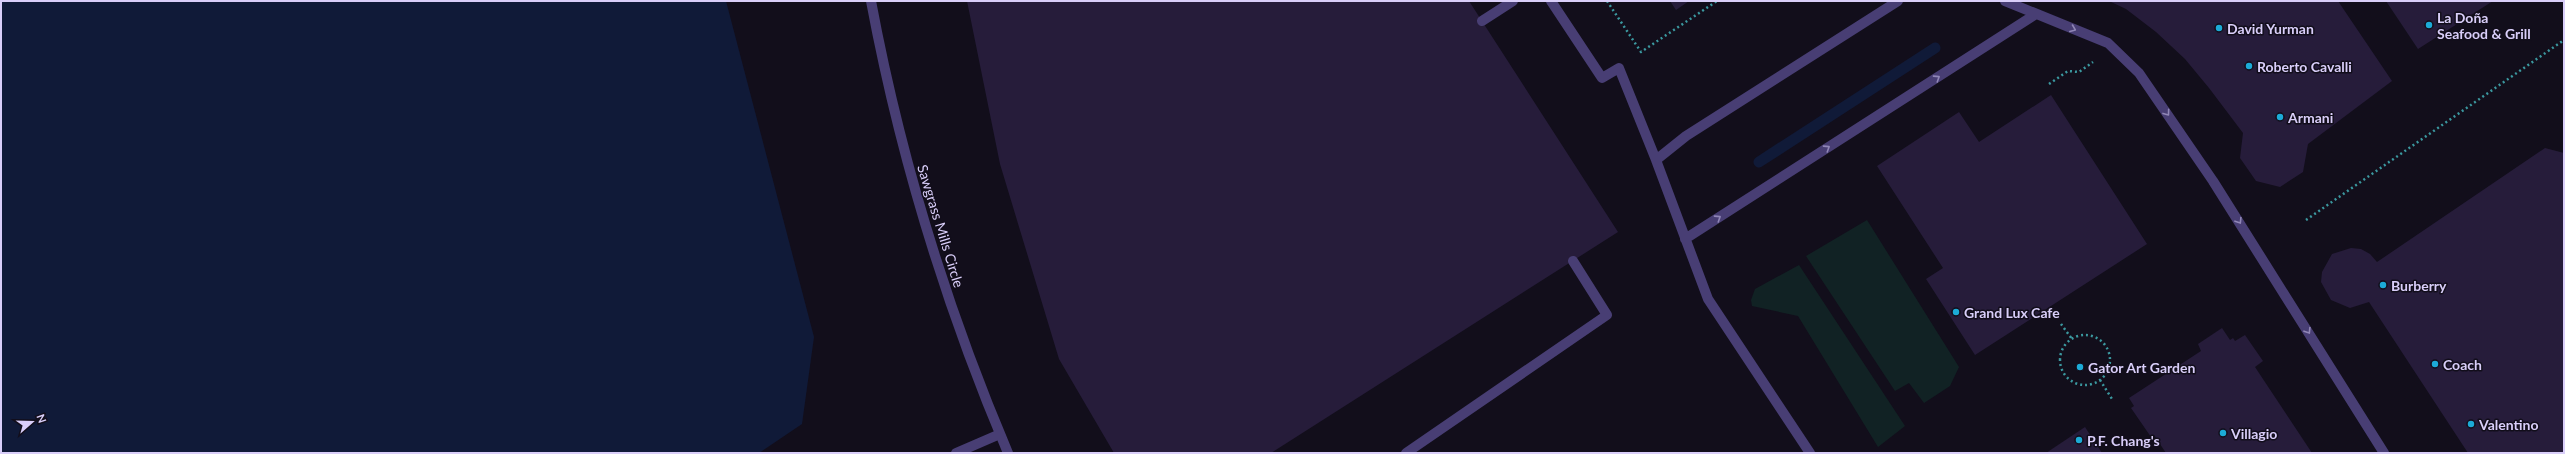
<svg xmlns="http://www.w3.org/2000/svg" width="2565" height="454" font-family="Lato,sans-serif">
  <style>
    .green { fill: #112224 }
    .water { fill: #101a38 }
    .lines { fill: none; stroke-linecap: round; stroke-linejoin: round }
    .stream { stroke: #101a38; stroke-width: 11 }
    .building { fill: #261c3a }
    .path { stroke: #3b989f; stroke-width: 2.5; stroke-dasharray: 2 3; stroke-linecap: butt }
    .minor { stroke: #483e74; stroke-width: 10 }
    .oneway { stroke: #9086b6 }
    .poi-dot { fill: #1cabd7; stroke: #120e1b; stroke-width: 1.5 }
    .labels { text-anchor: middle; dominant-baseline: central; stroke-width: 3; stroke-linejoin: round; paint-order: stroke }
    .poi-label { font-size: 14px; font-weight: bold; fill: #d9cef9; stroke: #120e1b; text-anchor: start }
    .street-label { font-size: 14px; fill: #d9cef9; stroke: #120e1b }
  </style>
  <rect width="100%" height="100%" fill="#120e1b"/>
  <path class="green" d="M1867 220 1959 367 1950 386 1924 403 1909 383 1895 391 1806 256Z
    M1799 265 1905 426 1878 447 1798 316 1752 306 1751 300 1755 289Z"/>
  <path class="water" d="M1 1H726L814 337 802 424 759 453H1Z"/>
  <g class="lines">
    <path class="stream" d="M1759 162 1935 48"/>
  </g>
  <path class="building" d="M967 1H1469L1618 232 1271 453H1114L1059 359 1000 164Z
    M1670 1H1689L1676 10Z
    M2109 1H2338L2392 81 2308 144 2303 172 2280 187 2256 181 2240 158 2243 133 2209 88 2185 59 2156 32 2126 9Z
    M2386 1H2493L2418 49Z
    M2051 95 2147 244 1975 355 1926 279 1943 268 1877 166 1959 112 1979 142Z
    M2545 148 2564 153V453H2468L2369 302 2350 308 2331 300 2321 282 2322 272 2332 254 2351 248 2361 249 2370 254 2377 262Z
    M2222 328 2230 340 2233 338 2235 341 2245 335 2263 361 2255 367 2312 453H2166L2154 435 2151 437 2131 408 2134 406 2129 398 2201 351 2198 344Z
    M2085 427 2102 453H2046Z"/>
  <g class="lines">
    <path class="path" d="M1607 1 1641 52 1717 1
      M2049 84 2068 71 2079 72 2093 62
      M2306 220 2564 40
      M2061 324 2072 339
      M2060 360a25 25 0 1 1 50 0a25 25 0 1 1-50 0Z
      M2100 380 2112 399"/>
    <path class="minor" d="M871 1C900 156 946 307 1008 453
      M1551 1 1602 78 1619 68 1656 160 1708 299 1810 453
      M2005 1 2108 43 2139 73 2213 181 2384 453
      M1482 21 1513 1
      M1656 160 1686 136 1898 1
      M1685 239 2036 14
      M956 453 1000 434
      M1406 453 1607 315 1573 261"/>
  </g>
  <defs><path id="oneway-chevron" d="M-2-3.5L2.5 0L-2 3.5" fill="none" stroke-width="1.6" stroke-linecap="round" stroke-linejoin="round"/></defs>
  <g class="oneway">
    <use href="#oneway-chevron" transform="translate(2073 29) rotate(22)"/>
    <use href="#oneway-chevron" transform="translate(1937 78) rotate(-33)"/>
    <use href="#oneway-chevron" transform="translate(2167 113) rotate(54)"/>
    <use href="#oneway-chevron" transform="translate(1827 148) rotate(-33)"/>
    <use href="#oneway-chevron" transform="translate(1718 218) rotate(-33)"/>
    <use href="#oneway-chevron" transform="translate(2239 221) rotate(58)"/>
    <use href="#oneway-chevron" transform="translate(2308 331) rotate(58)"/>
  </g>
  <g class="poi-dot">
    <circle cx="2429" cy="25" r="4"/>
    <circle cx="2219" cy="28" r="4"/>
    <circle cx="2249" cy="66" r="4"/>
    <circle cx="2280" cy="117" r="4"/>
    <circle cx="2383" cy="285" r="4"/>
    <circle cx="1956" cy="312" r="4"/>
    <circle cx="2435" cy="364" r="4"/>
    <circle cx="2080" cy="367" r="4"/>
    <circle cx="2471" cy="424" r="4"/>
    <circle cx="2223" cy="433" r="4"/>
    <circle cx="2079" cy="440" r="4"/>
  </g>
  <g class="labels">
    <g class="poi-label">
      <text x="2437" y="17">La Doña<tspan x="2437" dy="16">Seafood &amp; Grill</tspan></text>
      <text x="2227" y="28">David Yurman</text>
      <text x="2257" y="66">Roberto Cavalli</text>
      <text x="2288" y="117">Armani</text>
      <text x="2391" y="285">Burberry</text>
      <text x="1964" y="312">Grand Lux Cafe</text>
      <text x="2443" y="364">Coach</text>
      <text x="2088" y="367">Gator Art Garden</text>
      <text x="2479" y="424">Valentino</text>
      <text x="2231" y="433">Villagio</text>
      <text x="2087" y="440">P.F. Chang's</text>
    </g>
    <g class="street-label">
      <text transform="translate(941 226) rotate(73)">Sawgrass Mills Circle</text>
    </g>
  </g>
  <rect width="2565" height="454" fill="none" stroke="#d9cef9" stroke-width="4"/>
  <g transform="translate(32 422) rotate(70)" stroke="#120e1b" stroke-width="3" paint-order="stroke">
  <path d="M0-3L7 15L0 10L-7 15Z" fill="#d9cef9"/>
  <text y="-6" font-size="11" font-weight="bold" text-anchor="middle" fill="#d9cef9">N</text>
  </g>
</svg>
